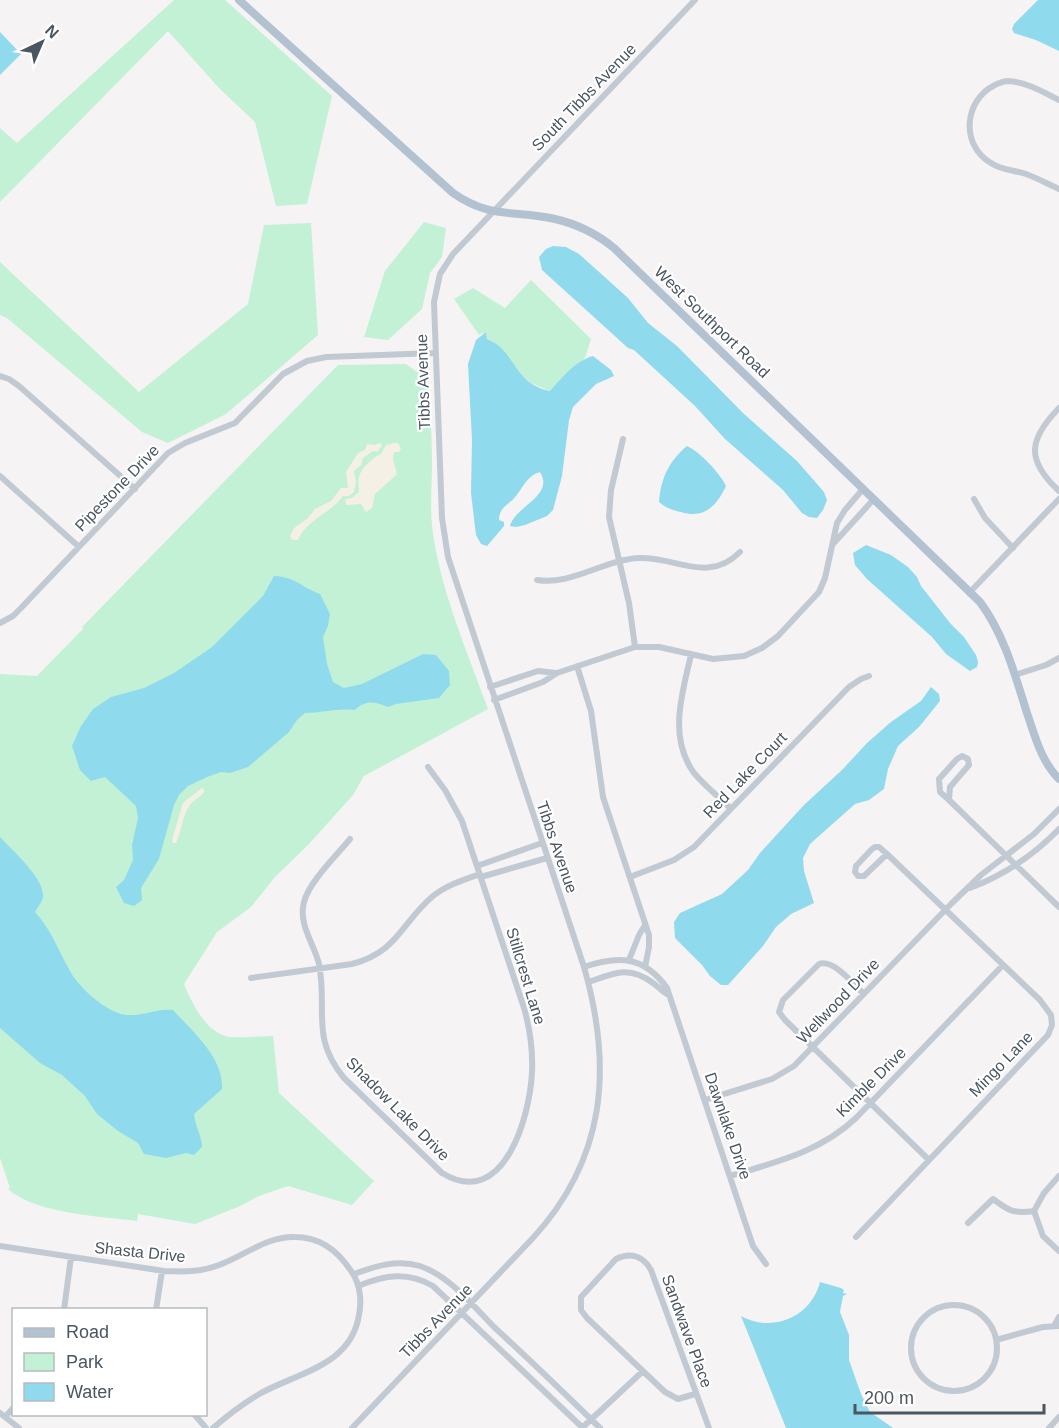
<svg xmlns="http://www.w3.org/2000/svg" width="1059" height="1428" font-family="Arial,sans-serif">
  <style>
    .green { fill: #c3f1d5 }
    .sand { fill: #f5f0e5 }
    .water { fill: #90daee }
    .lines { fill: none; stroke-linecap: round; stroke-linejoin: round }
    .minor { stroke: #c1cad2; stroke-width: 6 }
    .major { stroke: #b3c2d1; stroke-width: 8 }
    .labels { text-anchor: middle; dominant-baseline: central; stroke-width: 4.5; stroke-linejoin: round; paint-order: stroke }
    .street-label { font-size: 16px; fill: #4a5661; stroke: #fff }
  </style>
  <rect width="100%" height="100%" fill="#f5f3f3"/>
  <path class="green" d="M174 0H225L332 96 307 204 276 206 255 122 219 88 168 31 0 202V128L17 143Z
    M424 222 446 228 442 257 430 273 422 309 388 340 364 337 385 271Z
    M311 223 318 335 226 414 168 443 142 432 7 318 0 315V262L139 392 248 304 264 225Z
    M531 280 591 339 585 358 550 391C537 386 526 382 517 370 508 359 502 344 487 339L486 332 479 335 454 299 473 288 505 308Z
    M406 364 428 380C430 407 432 434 432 462 432 483 430 505 432 526 439 587 467 651 488 709L364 776 353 795 309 844 275 877 251 907 217 932 184 984C192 1003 204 1029 225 1036 233 1039 263 1036 273 1036L279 1093 374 1181 352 1205 288 1186 259 1196 238 1207 195 1224 138 1214 137 1221C99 1216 36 1214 8 1189L10 1188 0 1158V674L37 676 83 629 82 627 338 365Z"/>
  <path class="sand" d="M381 443 382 446 377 452 373 451 363 458 361 465 354 471 356 482 354 492 349 496H343C331 513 306 520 298 540H292L290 536 294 528 308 518 315 509 331 501 341 488H348L346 472 358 453 365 450 367 444 374 445Z
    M394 443H398L401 449 399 452H394L393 459 397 474 375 494 372 508 366 512 361 504 346 505 345 499 352 498 359 492C359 487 358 480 359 476 362 468 373 457 381 454L386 445Z
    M202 788 205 791C201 797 194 799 190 805 182 816 182 830 176 843H173L172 840 183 803Z"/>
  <path class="water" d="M1038 0H1059V51L1036 40 1014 33 1012 29 1014 24Z
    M0 32 21 54 0 75Z
    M553 246 566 247 579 254 628 298 648 323 677 346 743 413 797 461 824 492 827 500 823 510 817 518 809 517 802 513 783 490 725 439 695 406 634 350 628 348 542 270 539 257 546 249Z
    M486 332 487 339C516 350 512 383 550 391 562 378 575 361 593 356L611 370 614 376 596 384 573 407 569 420 562 476 553 510 547 516 525 525 516 527 510 526C515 506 555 496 540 472 528 475 523 487 516 496 509 505 499 507 499 520L504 522V526L487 546 481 544 476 535 471 493 472 440 468 364 476 340Z
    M687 446C699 451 721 474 726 486 716 507 704 519 681 512 672 510 666 508 659 502 661 478 669 461 687 446Z
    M866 545 891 555 908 567 917 577 921 586 950 623 964 637 976 655 978 662 977 667 970 671 946 654 932 637 867 579 855 565 853 553Z
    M274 576C296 577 301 587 320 594L330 614 328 626 323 637 327 664 333 682 344 688 362 684 423 654 436 655 449 671 450 685 439 698 396 704 388 707C375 702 366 699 355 710 338 708 322 713 305 713L297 720 289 732 248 767 230 773 221 772 207 777 188 786 179 795 174 805 159 859 141 888 142 900 134 906 124 903 116 887 124 880 133 860 132 845 138 818 136 806 105 777 91 781 80 770 72 746 81 726 93 709 111 697 144 688 174 673 212 647 263 596Z
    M931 687 939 694 940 701 919 727 898 746 888 769 884 789 869 800 855 804 810 844 803 858 804 871 814 903 791 914 776 927 763 946 728 985H721L710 976 702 965 675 938 674 922 680 913 722 894 748 870 760 853 804 805 843 769 867 743 891 722 921 701Z
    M0 837C12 850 43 877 43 895 44 900 38 906 35 912 52 930 60 955 73 976 82 990 110 1015 128 1015 144 1016 157 1008 173 1010 193 1032 224 1058 222 1089L194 1114C195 1126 202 1136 202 1147L194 1155 186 1153 166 1158 144 1154 138 1143 118 1131 97 1114 85 1096 62 1075 40 1063 0 1028Z
    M820 1282 841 1288 844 1290 843 1293 847 1294 843 1296 840 1312 849 1335V1360L861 1394 870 1412 893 1428H786L741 1316C771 1333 811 1318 820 1282Z"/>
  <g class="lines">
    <path class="minor" d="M1059 100C1043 92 1027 82 1008 81 1003 81 1000 83 995 85 964 100 960 145 991 163 1001 170 1014 170 1026 174 1037 178 1048 184 1059 189
      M0 376 9 379 19 386 135 489
      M1059 408C1028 440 1026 460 1059 491
      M623 439 611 490 609 517 629 603 635 647
      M0 476 78 546
      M974 499 985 518 1013 548
      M833 544 874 499
      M537 580C571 586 605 559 640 558 677 557 708 584 740 552
      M970 592 1059 499
      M0 623 13 616 21 608 168 453 185 443 235 423 283 374 307 361 326 357 435 353
      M691 655C682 694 668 737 694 773 705 786 719 797 731 809
      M577 666 591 711 603 797 649 935V947L645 967
      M1015 675 1046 665 1059 658
      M490 687 538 671 556 673
      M494 700 543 682 557 673 635 647H659L713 659 744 656 762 648 778 636 819 592 825 578 837 523 845 510 863 489
      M962 756 968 759 969 765 950 787 949 800 940 792 939 779 957 759Z
      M949 800 1059 907
      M350 839C336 856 309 882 304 902 298 925 314 943 319 964 328 1010 310 1037 344 1078L442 1173C504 1211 530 1116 532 1072 533 1050 530 1029 524 1008L462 821 445 790 428 767
      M477 866 542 843
      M481 877 547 858
      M630 877 674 860 694 847 849 687 861 679 869 676
      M970 888C1004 875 1034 855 1059 829
      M629 960 639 935 645 925
      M584 967C619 955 644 956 667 988L753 1246 766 1264
      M251 978 352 964C398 952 401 923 433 896 447 885 463 880 480 874
      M589 982C614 973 629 965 653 983 659 987 662 992 669 995
      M864 994C853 984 834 959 819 964L783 1000 779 1012 785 1020 928 1159
      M705 1100 772 1079 794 1066 951 904 981 875 1034 834 1059 809
      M730 1176C776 1162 820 1152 856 1118L1003 965
      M1059 1176 1044 1193 1034 1211 1043 1236 1059 1251
      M968 1223 993 1199C1009 1211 1014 1214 1034 1211
      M856 1237 1048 1035 1052 1025 1051 1015 1040 1000 887 854 879 847H875L872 849 856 866 855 872 858 876H864L887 854
      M0 1246 164 1271C183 1272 201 1272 219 1265 244 1256 267 1236 295 1237 320 1237 338 1251 351 1271 360 1283 362 1300 359 1315 351 1365 300 1372 261 1393 244 1403 228 1415 213 1428
      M354 1274C376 1266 397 1259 420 1266 450 1276 473 1306 494 1327 530 1360 565 1394 600 1428
      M358 1286C385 1275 407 1271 433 1286L583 1428
      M911 1348a43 43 0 1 1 86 0a43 43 0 1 1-86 0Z
      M64 1310 71 1257
      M156 1310 162 1271
      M1054 1326 1059 1317
      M996 1340 1043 1327 1059 1326
      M695 1394 678 1399 665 1392 587 1318 581 1310V1297L616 1259C631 1252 643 1256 651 1270L709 1428
      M0 1413 19 1428
      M194 1414 206 1428
      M5 1417 14 1407
      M583 1427 642 1372
      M352 1428 532 1239C606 1159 613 1068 584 967L448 557 442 518 434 302 440 274 453 254 695 0
      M1049 1428 1059 1417"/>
    <path class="major" d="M239 0 453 193C490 219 514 210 555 219 577 224 597 234 614 248L980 602C1004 634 1015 675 1027 713 1035 736 1041 761 1059 779"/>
  </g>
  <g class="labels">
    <g class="street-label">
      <text transform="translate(584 97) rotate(-46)">South Tibbs Avenue</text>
      <text transform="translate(712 322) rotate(44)">West Southport Road</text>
      <text transform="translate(423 382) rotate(-92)">Tibbs Avenue</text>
      <text transform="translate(117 488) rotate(-46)">Pipestone Drive</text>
      <text transform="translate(745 775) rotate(-46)">Red Lake Court</text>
      <text transform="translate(557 847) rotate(71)">Tibbs Avenue</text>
      <text transform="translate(526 976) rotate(73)">Stillcrest Lane</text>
      <text transform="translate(838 1001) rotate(-46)">Wellwood Drive</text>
      <text transform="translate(1001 1064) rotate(-46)">Mingo Lane</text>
      <text transform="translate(871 1082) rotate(-45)">Kimble Drive</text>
      <text transform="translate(398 1109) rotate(45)">Shadow Lake Drive</text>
      <text transform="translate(728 1126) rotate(71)">Dawnlake Drive</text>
      <text transform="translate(140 1252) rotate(6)">Shasta Drive</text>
      <text transform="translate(436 1321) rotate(-46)">Tibbs Avenue</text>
      <text transform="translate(687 1331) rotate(70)">Sandwave Place</text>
    </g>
  </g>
  <rect x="12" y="1308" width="195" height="108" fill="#ffffff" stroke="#b7bbc0" stroke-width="1.5"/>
  <rect x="24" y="1328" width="30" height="9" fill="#b3c2d1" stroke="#b7bbc0" stroke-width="1.5"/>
  <text x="66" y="1338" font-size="18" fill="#4a5661">Road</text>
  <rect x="24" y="1353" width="30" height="18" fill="#c3f1d5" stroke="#b7bbc0" stroke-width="1.5"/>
  <text x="66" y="1368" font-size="18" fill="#4a5661">Park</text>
  <rect x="24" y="1383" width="30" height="18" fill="#90daee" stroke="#b7bbc0" stroke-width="1.5"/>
  <text x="66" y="1398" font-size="18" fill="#4a5661">Water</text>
  <g transform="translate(42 42) rotate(44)" stroke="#ffffff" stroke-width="4.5" paint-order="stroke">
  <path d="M0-4.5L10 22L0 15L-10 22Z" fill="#4a5661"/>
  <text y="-9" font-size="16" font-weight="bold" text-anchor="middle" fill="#4a5661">N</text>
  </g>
  <path d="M855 1404v9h189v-9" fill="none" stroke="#4a5661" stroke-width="3"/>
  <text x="864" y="1404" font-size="18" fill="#4a5661" stroke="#ffffff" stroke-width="4.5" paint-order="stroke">200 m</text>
</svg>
